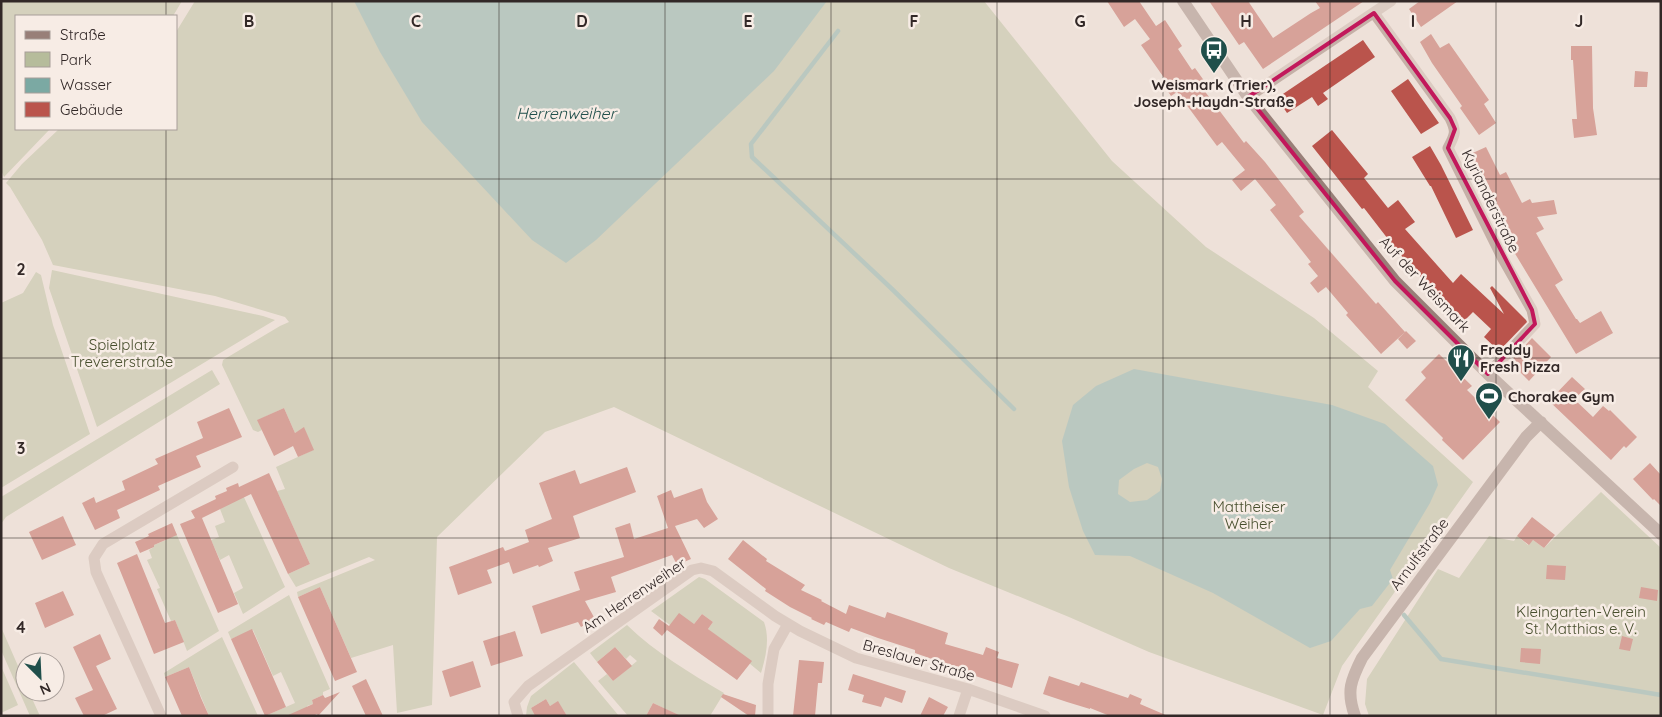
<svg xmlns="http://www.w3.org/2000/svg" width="1662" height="717" font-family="Quicksand,sans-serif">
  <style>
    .green { fill: #b6bc9b }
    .water { fill: #7ba9a3; fill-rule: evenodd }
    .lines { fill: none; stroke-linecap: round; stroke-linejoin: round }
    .stream { stroke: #7ba9a3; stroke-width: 4.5 }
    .building { fill: #ba544c }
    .street { stroke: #c5b0a7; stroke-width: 11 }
    .secondary { stroke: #987f78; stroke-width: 12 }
    .marked { fill: none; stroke: #c2185b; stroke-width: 4; stroke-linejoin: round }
    .grid { fill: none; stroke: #322827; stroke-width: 1; stroke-opacity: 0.55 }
    .labels { text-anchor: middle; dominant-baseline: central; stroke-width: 5; stroke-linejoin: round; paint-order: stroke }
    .poi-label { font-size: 15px; font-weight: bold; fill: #322827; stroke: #f7ece5; text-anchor: start }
    .street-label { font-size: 15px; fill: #322827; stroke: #f7ece5 }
    .park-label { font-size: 15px; fill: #474e2d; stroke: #f7ece5 }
    .water-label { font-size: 16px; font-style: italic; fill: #204f4b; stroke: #f7ece5 }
    .grid-label { font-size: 16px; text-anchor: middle; font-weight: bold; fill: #322827; stroke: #f7ece5; stroke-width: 5; stroke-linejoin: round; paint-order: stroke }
  </style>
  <rect width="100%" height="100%" fill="#eee1d9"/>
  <path class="green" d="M1 1H182L173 16H16V129H50L4 177 1 170Z
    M195 1H984L1112 161 1206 247 1314 318 1378 371 1368 387 1473 482 1342 666 1323 715 1149 652 1069 617 949 568 614 407 545 432 437 537 432 705 397 713 393 645 351 658 320 587 298 597 297 592 375 560 369 557 296 587 288 574 310 564 277 491 285 489 276 467 313 450 304 428 295 433 284 408 258 420 262 430 258 432 253 430 222 365 223 360 280 326 289 322 285 317 215 296 53 265 42 240 10 187 6 183 22 164 59 129H176V32Z
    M52 270 263 316 275 320 97 427 49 288Z
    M36 272 41 275 53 325 90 434 1 488V303L23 293Z
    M212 370 220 384 6 517 1 524V497Z
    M1601 492 1661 548V716H1369L1365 704 1367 679 1438 569 1459 578 1489 536 1514 541 1517 536 1528 545 1533 540 1544 548Z
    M243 495 285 587 243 614 234 593 243 588 229 555 220 560 211 540 219 537 215 526 225 522 220 509Z
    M176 533 219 631 187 651 175 620 171 621 157 589 160 588 147 560 152 558 149 550 154 547V545L166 540 165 537Z
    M699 577 705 579 764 622C770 639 766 656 761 673L708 629 713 622 702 614 694 624 670 625 651 611Z
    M289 595 330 689 323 692V695L312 700 313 704 307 706V709L294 716H265L295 703 281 672 273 676 253 630 231 639 228 632Z
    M627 625C656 653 690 673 724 693L710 716H680L653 703 646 716H628L598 681 607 674 613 681 637 661 630 655 626 659 615 647 597 662 590 653Z
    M1 627 25 682V692H29L40 716H30L1 650Z
    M222 637 258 716H209L189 667 165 677 164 673Z
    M574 662 619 716H567L558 702 550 706 546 699 531 708 535 716H526L527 707 531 696Z
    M1 666 18 705 1 713Z"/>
  <path class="water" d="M354 1H827L774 71 596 240 566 263 532 240 422 122 380 52Z
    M1134 369 1332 405 1385 424 1433 466 1438 485 1430 503 1390 570 1393 579 1372 606 1360 609 1331 641 1310 648 1213 593 1130 556 1095 555 1083 531 1069 487 1062 441 1073 405 1096 386ZM1147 463 1158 467 1162 479 1160 491 1147 500 1130 502 1118 494 1119 480 1134 469Z"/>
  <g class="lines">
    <path class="stream" d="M838 31 751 144 752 157 893 290 1014 409
      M1404 615 1441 659 1661 695"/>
  </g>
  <path class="building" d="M1107 1H1139L1156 26 1165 20 1182 46 1178 49 1192 70 1195 68 1205 82 1200 85 1244 143 1246 141 1265 162 1304 212 1299 216 1376 304 1378 302 1405 332 1406 331 1416 341 1407 349 1398 339 1405 332 1381 354 1346 315 1348 313 1326 287 1318 293 1310 283 1318 276 1308 264 1311 262 1270 210 1276 205 1255 179 1241 191 1232 180 1245 170 1222 142 1217 146 1177 92 1171 96 1163 84 1167 82 1141 45 1150 39 1135 19 1124 27Z
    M1209 1H1248L1273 38 1311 13 1320 8 1315 1H1364L1263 69 1244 42 1239 45Z
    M1420 1H1458L1421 27 1409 9Z
    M1431 34 1440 48 1449 43 1489 100 1484 104 1496 123 1479 135 1460 108 1462 106 1432 63 1420 42Z
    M1363 40 1375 57 1323 93 1328 99 1318 106 1312 97 1287 113 1277 98Z
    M1571 46H1592L1593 108 1597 135 1574 138 1572 119H1577L1573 60H1571Z
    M1635 71 1648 72 1647 87H1634Z
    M1408 79 1439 123 1421 134 1391 91Z
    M1332 130 1368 174 1364 178 1388 208 1398 200 1415 222 1405 229 1453 283 1461 274 1504 314 1490 288 1492 286 1526 320 1527 322 1499 351 1484 337 1491 329 1473 312 1464 321 1439 297 1398 252 1364 208 1362 209 1312 146Z
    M1430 146 1441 165 1473 230 1456 238 1431 186H1430L1412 157Z
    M1486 147 1500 175 1506 172 1522 203 1530 199 1532 203 1554 200 1557 214 1537 217 1544 229 1536 233 1563 280 1555 285 1576 319H1577L1580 323 1601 311 1613 333 1576 354 1511 247 1514 245 1497 212 1500 210 1481 169 1474 172 1466 156Z
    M1532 338 1551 357 1529 381 1510 362Z
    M1439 354 1472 386 1467 390 1500 422 1463 460 1442 440 1443 438 1405 400 1426 378 1421 372Z
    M1572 377 1585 389 1574 399 1593 417 1603 406 1609 411 1610 410 1637 437 1626 448 1624 446 1611 460 1549 401Z
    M229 408 242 437 196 456 201 467 158 486 160 490 117 510 120 518 95 530 82 503 94 497 96 503 125 490 122 481 158 464 155 459 203 438 197 422Z
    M284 408 295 433 304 427 314 450 298 457 293 446 274 456 257 420Z
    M1650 463 1661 475V506L1654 499 1653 500 1633 479Z
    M627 467 636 492 573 516 580 538 548 548 553 561 539 567 538 565 513 574 509 562 487 570 492 583 458 595 449 567 503 547 505 551 529 542 525 530 552 519 539 483 575 470 580 484Z
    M269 473 310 564 288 574 251 494 202 518 238 604 218 613 180 524 195 518 191 511 216 499 215 496 227 491 226 488 238 483 239 487Z
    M702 488 707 502 718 519 704 528 697 519 675 526 691 559 677 565 672 555 611 577 616 592 585 601 595 619 581 627 578 622 541 634 532 606 580 590 574 572 624 557 615 528 630 523 634 539 668 528 657 496 671 490 674 498Z
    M63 516 76 545 42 560 29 532Z
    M1532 517 1555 535 1544 548 1533 540 1529 545 1517 536Z
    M172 523 177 535 154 545V547L140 553 135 542 149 536 148 534Z
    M743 540 767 559 766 561 805 585 801 590 822 600 821 601 846 614 849 605 885 618 887 612 948 633 945 644 983 655 986 647 999 652 997 658 1019 664 1012 688 951 668 952 666 915 653V650L878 638 851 628 849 632 826 622 824 625 811 619 812 618 790 607 765 591 766 589 728 559Z
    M137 554 165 623 175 620 184 642 154 654 117 563Z
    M1547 565 1566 566 1565 580 1546 579Z
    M320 587 357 672 335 681 298 597Z
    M1641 587 1658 590 1657 601 1639 598Z
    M63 591 74 615 45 628 35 603Z
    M679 613 694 624 702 614 713 622 708 629 752 661 737 680 667 630 662 636 653 628 659 619 669 626Z
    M252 629 286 707 265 716 231 639Z
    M515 631 523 656 491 666 483 641Z
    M100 634 111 659 96 666 117 709 102 716H84L75 698 93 690 73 647Z
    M1622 636 1633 639 1630 651 1619 649Z
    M615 647 632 666 613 681 597 662Z
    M1521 648 1541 649 1540 664 1520 662Z
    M799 660 824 662 822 683H818L815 716H793Z
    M473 661 481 687 450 697 442 671Z
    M189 667 201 698 209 716H182L165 677Z
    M853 674 906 691 902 703 885 697 881 707 862 702 864 695 848 690Z
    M1049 676 1079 686 1081 682 1128 698 1130 694 1142 699 1140 704 1168 716H1110L1090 708V709L1067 702 1043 694Z
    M366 679 383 716H366L352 686Z
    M340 692 318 716 317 714 313 716H286L313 704 312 700 323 695 325 698Z
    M723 694 756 705 755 716H749L721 697Z
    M929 697 948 707 943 716H920Z
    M546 699 550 706 558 701 567 716H535L531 708Z
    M653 703 681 716H646Z"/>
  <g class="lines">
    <path class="street" d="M1374 13 1450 118C1457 132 1455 135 1448 148L1502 257 1532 310 1535 324 1488 374
      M1248 97 1391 1
      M161 716 96 572 94 558 103 544 233 467
      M518 716 514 702 528 686 692 570 701 568 713 571 775 616 800 631 856 658 968 689 1045 716
      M768 716V684L774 649 788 624
      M959 716 968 689"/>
    <path class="secondary" d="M1183 1 1248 97 1395 281 1488 374 1661 534
      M1355 716C1346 691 1351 680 1362 658L1526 437 1541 422"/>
  </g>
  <path d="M0 0H1662V717H0ZM1374 13 1450 118 1455 129 1448 148 1532 310 1535 324 1488 374 1395 281 1248 97Z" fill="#eee1d9" fill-opacity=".55" fill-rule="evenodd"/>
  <path class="marked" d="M1374 13 1450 118 1455 129 1448 148 1532 310 1535 324 1488 374 1395 281 1248 97Z"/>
  <path class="grid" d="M166 1V16M332 1V716M499 1V716M665 1V716M831 1V716M997 1V716M1163 1V716M1330 1V716M1496 1V716M166 129V716M1 179H1661M1 358H1661M1 538H1661"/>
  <defs>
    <g id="bus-pin" transform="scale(1.4375)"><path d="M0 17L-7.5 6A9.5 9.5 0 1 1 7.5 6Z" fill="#204f4b" stroke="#f7ece5"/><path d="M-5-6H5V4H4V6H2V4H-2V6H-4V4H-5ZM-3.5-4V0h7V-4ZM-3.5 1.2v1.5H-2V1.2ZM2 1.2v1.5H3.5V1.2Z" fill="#fff"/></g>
    <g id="restaurant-pin" transform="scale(1.4375)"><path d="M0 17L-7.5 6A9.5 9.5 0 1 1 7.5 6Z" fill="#204f4b" stroke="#f7ece5"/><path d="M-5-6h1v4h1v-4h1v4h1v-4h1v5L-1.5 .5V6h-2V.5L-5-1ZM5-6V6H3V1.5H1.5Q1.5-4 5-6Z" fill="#fff"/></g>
    <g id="stadium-pin" transform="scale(1.4375)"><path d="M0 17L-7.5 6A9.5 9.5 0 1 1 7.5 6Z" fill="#204f4b" stroke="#f7ece5"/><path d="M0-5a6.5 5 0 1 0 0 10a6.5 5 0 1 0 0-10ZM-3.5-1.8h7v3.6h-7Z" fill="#fff"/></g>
  </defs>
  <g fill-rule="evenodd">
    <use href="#bus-pin" x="1214" y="50"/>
    <use href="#restaurant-pin" x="1461" y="358"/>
    <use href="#stadium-pin" x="1489" y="396"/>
  </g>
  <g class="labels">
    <g class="poi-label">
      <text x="1214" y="84" text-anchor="middle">Weismark (Trier),<tspan x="1214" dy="17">Joseph-Haydn-Straße</tspan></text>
      <text x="1480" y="349">Freddy<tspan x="1480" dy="17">Fresh Pizza</tspan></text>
      <text x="1508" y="396">Chorakee Gym</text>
    </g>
    <g class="street-label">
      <text transform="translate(1491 201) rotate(64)">Kyrianderstraße</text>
      <text transform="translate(1425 284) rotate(47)">Auf der Weismark</text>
      <text transform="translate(1419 554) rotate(-53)">Arnulfstraße</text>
      <text transform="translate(634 595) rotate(-34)">Am Herrenweiher</text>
      <text transform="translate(919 660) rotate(16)">Breslauer Straße</text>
    </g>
    <g class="park-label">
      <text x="122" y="344">Spielplatz<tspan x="122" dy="17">Trevererstraße</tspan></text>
      <text x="1249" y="506">Mattheiser<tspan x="1249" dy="17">Weiher</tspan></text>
      <text x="1581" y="611">Kleingarten-Verein<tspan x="1581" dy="17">St. Matthias e. V.</tspan></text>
    </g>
    <g class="water-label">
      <text x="566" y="113">Herrenweiher</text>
    </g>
  </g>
  <g class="grid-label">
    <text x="249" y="27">B</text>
    <text x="416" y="27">C</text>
    <text x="582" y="27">D</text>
    <text x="748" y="27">E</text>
    <text x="914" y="27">F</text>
    <text x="1080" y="27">G</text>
    <text x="1246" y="27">H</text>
    <text x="1413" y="27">I</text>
    <text x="1579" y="27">J</text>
    <text x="21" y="275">2</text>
    <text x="21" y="454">3</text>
    <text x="21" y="633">4</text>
  </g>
  <rect width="1662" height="717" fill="none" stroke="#322827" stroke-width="5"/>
  <rect x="15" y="15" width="162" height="115" fill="#f7ece5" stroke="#a89e99"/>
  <rect x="25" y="31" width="25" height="8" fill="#987f78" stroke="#a89e99"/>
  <text x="60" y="40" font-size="15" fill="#322827">Straße</text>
  <rect x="25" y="52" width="25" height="15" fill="#b6bc9b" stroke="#a89e99"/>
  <text x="60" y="65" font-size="15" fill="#322827">Park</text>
  <rect x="25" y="78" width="25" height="15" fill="#7ba9a3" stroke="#a89e99"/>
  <text x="60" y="90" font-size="15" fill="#322827">Wasser</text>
  <rect x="25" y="102" width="25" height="15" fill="#ba544c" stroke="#a89e99"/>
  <text x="60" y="115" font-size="15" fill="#322827">Gebäude</text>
  <g transform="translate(40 677) rotate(156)"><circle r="24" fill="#f7ece5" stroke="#a89e99"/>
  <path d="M0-4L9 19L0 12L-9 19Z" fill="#204f4b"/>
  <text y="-8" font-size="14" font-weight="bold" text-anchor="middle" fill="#322827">N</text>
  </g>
</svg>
